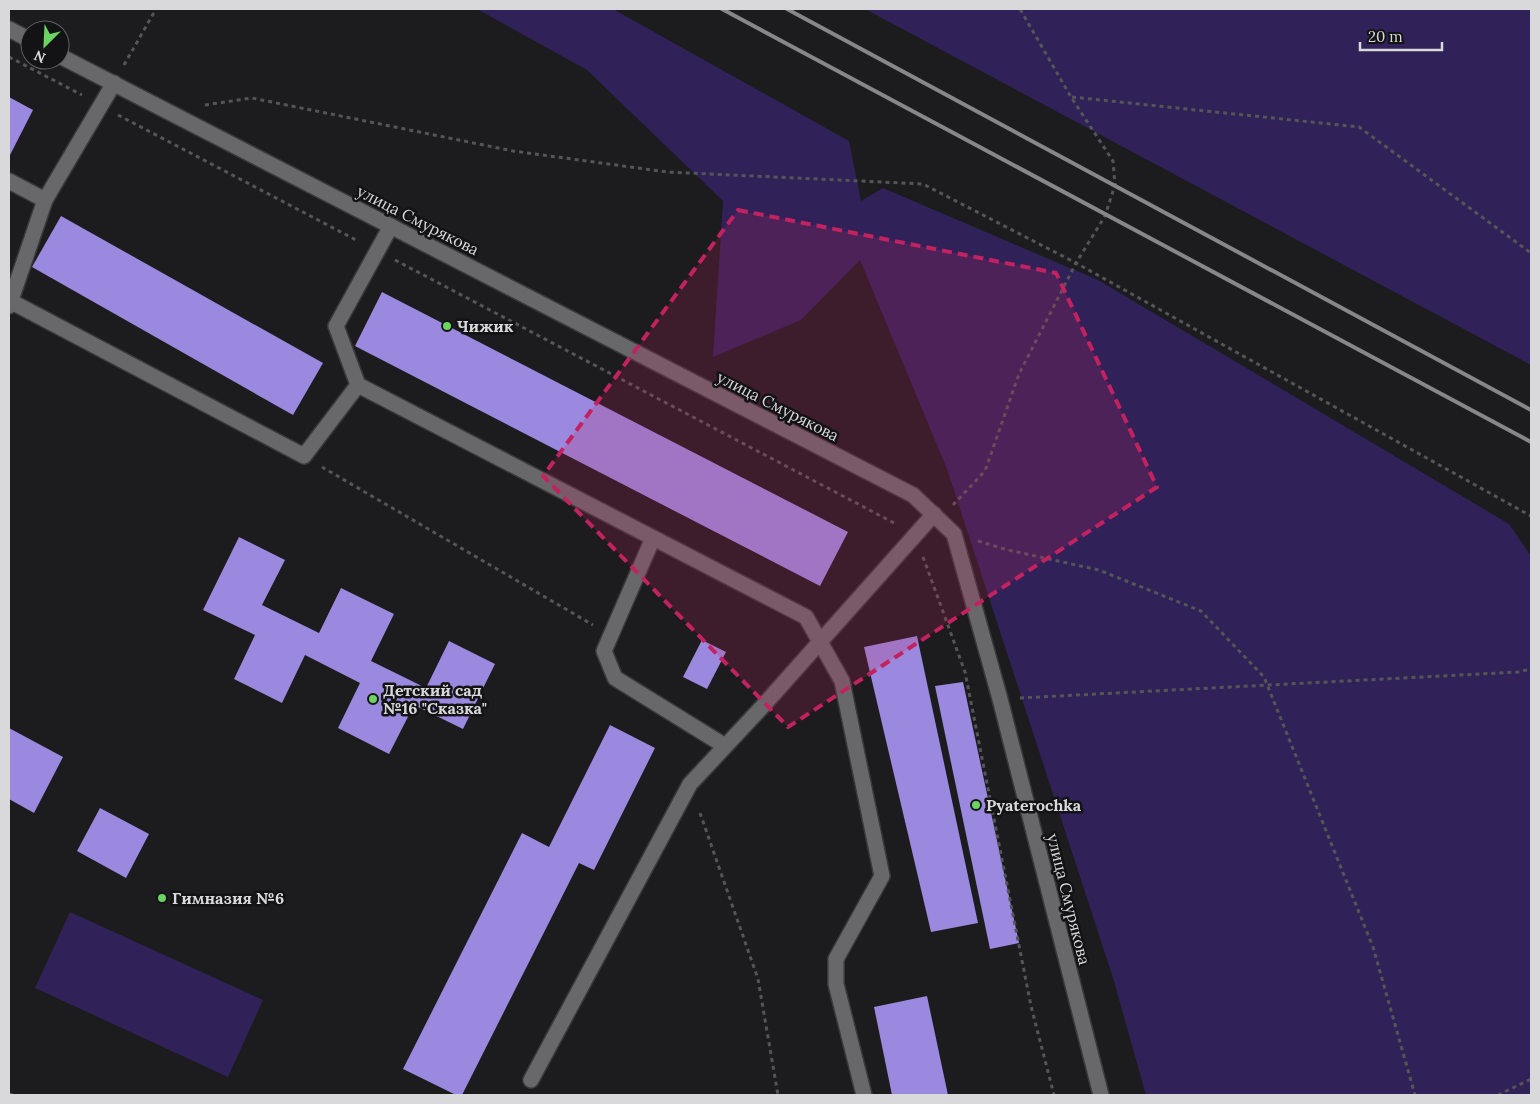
<svg xmlns="http://www.w3.org/2000/svg" width="1540" height="1104" font-family="Lora,serif">
	<style>
		.green { fill: #302258 }
		.building { fill: #9a89de }
		.lines { fill: none; stroke-linecap: round; stroke-linejoin: round }
		.minor-casing { stroke: #39393b; stroke-width: 18 }
		.path { stroke: #555557; stroke-width: 3; stroke-dasharray: 4 4; stroke-linecap: butt }
		.minor { stroke: #68686b; stroke-width: 15 }
		.rail { stroke: #878789; stroke-width: 4 }
		.marked { fill: #c32261; fill-opacity: 0.2; stroke: #c32261; stroke-width: 4; stroke-dasharray: 10 6; stroke-linejoin: round }
		.poi-dot { fill: #6bd363; stroke: #131215; stroke-width: 2 }
		.labels { text-anchor: middle; stroke-width: 5; stroke-linejoin: round; paint-order: stroke }
		.street-label { font-size: 16px; fill: #d9d9db; stroke: #131215 }
		.poi-label { font-size: 16px; font-weight: bold; fill: #d9d9db; stroke: #131215; text-anchor: start }
	</style>
	<rect width="100%" height="100%" fill="#1c1b1e"/>
	<!-- green -->
	<g class="green">
		<polygon points="477,9 613,9 849,141 861,201 883,188 1098,280 1509,524 1531,556 1531,1095 1146,1095 1113,978 947,469 860,260 801,320 713,357 723,201 587,70"/>
		<polygon points="865,9 1531,9 1531,365"/>
		<polygon points="70,912 263,1000 228,1077 35,988"/>
	</g>
	<!-- building -->
	<g class="building">
		<polygon points="9,97 33,110 9,157"/>
		<polygon points="61,216 323,363 293,415 32,267"/>
		<polygon points="382,292 848,532 820,586 355,346"/>
		<polygon points="239,537 285,560 262,605 319,633 341,588 394,614 371,661 426,688 449,641 495,664 463,729 414,705 389,754 338,728 360,683 305,655 282,703 234,679 255,635 203,610"/>
		<polygon points="917,636 978,923 931,932 864,647"/>
		<polygon points="702,640 726,652 707,689 683,677"/>
		<polygon points="963,682 1019,943 990,949 935,686"/>
		<polygon points="610,725 655,748 594,870 579,863 462,1095 456,1095 403,1069 522,833 549,847"/>
		<polygon points="9,728 63,757 34,813 9,799"/>
		<polygon points="100,808 149,834 126,878 77,851"/>
		<polygon points="927,996 948,1095 892,1095 874,1007"/>
	</g>
	<g class="lines">
		<!-- minor casing -->
		<g class="minor-casing">
			<g id="minor">
				<polyline points="9,29 30,40"/>
				<polyline points="60,56 913,495 954,534 1000,699 1101,1095"/>
				<polyline points="9,181 45,200 9,306"/>
				<polyline points="45,200 114,83"/>
				<polyline points="12,302 304,456 358,385 806,617 842,681 882,876 836,959 836,984 864,1095"/>
				<polyline points="358,385 336,326 391,226"/>
				<polyline points="653,538 604,651 615,678 725,746"/>
				<polyline points="531,1080 690,784 762,707 934,514"/>
			</g>
		</g>
		<!-- path -->
		<g class="path">
			<polyline points="9,57 82,95"/>
			<polyline points="124,65 156,9"/>
			<polyline points="1072,97 1359,127 1531,253"/>
			<polyline points="205,105 252,98 513,151 667,172 923,184 1076,263 1531,516"/>
			<polyline points="118,115 358,241"/>
			<polyline points="395,260 896,524"/>
			<polyline points="322,467 593,625"/>
			<polyline points="953,505 985,471 1019,374 1076,263 1105,216 1115,185 1113,161 1071,97 1020,9"/>
			<polyline points="978,541 1008,550 1099,570 1201,611 1264,677 1373,947 1415,1095"/>
			<polyline points="923,557 965,672 1031,1006 1054,1095"/>
			<polyline points="1020,698 1518,672 1531,669"/>
			<polyline points="700,813 758,979 778,1095"/>
			<polyline points="9,1094 13,1095"/>
			<polyline points="1498,1095 1531,1079"/>
		</g>
		<!-- minor -->
		<use href="#minor" class="minor"/>
		<!-- rail -->
		<g class="rail">
			<polyline points="722,9 1531,442"/>
			<polyline points="787,9 1531,410"/>
		</g>
	</g>
	<!-- marked area -->
	<path class="marked" d="M738 210 1056 273 1157 487 788 727 543 476Z"/>
	<!-- markers -->
	<g class="poi-dot">
		<circle cx="447" cy="326" r="5"/>
		<circle cx="373" cy="699" r="5"/>
		<circle cx="976" cy="805" r="5"/>
		<circle cx="162" cy="898" r="5"/>
	</g>
	<g class="labels">
		<!-- street labels -->
		<g class="street-label">
			<text transform="translate(418 220) rotate(27)" y="6">улица Смурякова</text>
			<text transform="translate(778 406) rotate(27)" y="6">улица Смурякова</text>
			<text transform="translate(1069 899) rotate(76)" y="6">улица Смурякова</text>
		</g>
		<!-- poi labels -->
		<g class="poi-label">
			<text x="457" y="332">Чижик</text>
			<text x="383" y="696">Детский сад<tspan x="383" dy="18">№16 "Сказка"</tspan></text>
			<text x="986" y="811">Pyaterochka</text>
			<text x="172" y="904">Гимназия №6</text>
		</g>
	</g>
	<!-- border -->
	<rect width="1540" height="1104" fill="none" stroke="#d9d9db" stroke-width="20"/>
	<!-- north arrow -->
	<g transform="translate(45 45) rotate(204)"><circle r="24" fill="#131215" stroke="#626264"/>
	<path d="M0-4L9 19L0 12L-9 19Z" fill="#6bd363"/>
	<text y="-8" font-size="14" font-weight="bold" text-anchor="middle" fill="#d9d9db">N</text>
	</g>
	<!-- scale -->
	<path d="M1360 42v8h82v-8" fill="none" stroke="#d9d9db" stroke-width="2.5"/>
	<text x="1368" y="42" font-size="15" fill="#d9d9db" stroke="#131215" stroke-width="4" paint-order="stroke">20 m</text>
</svg>
